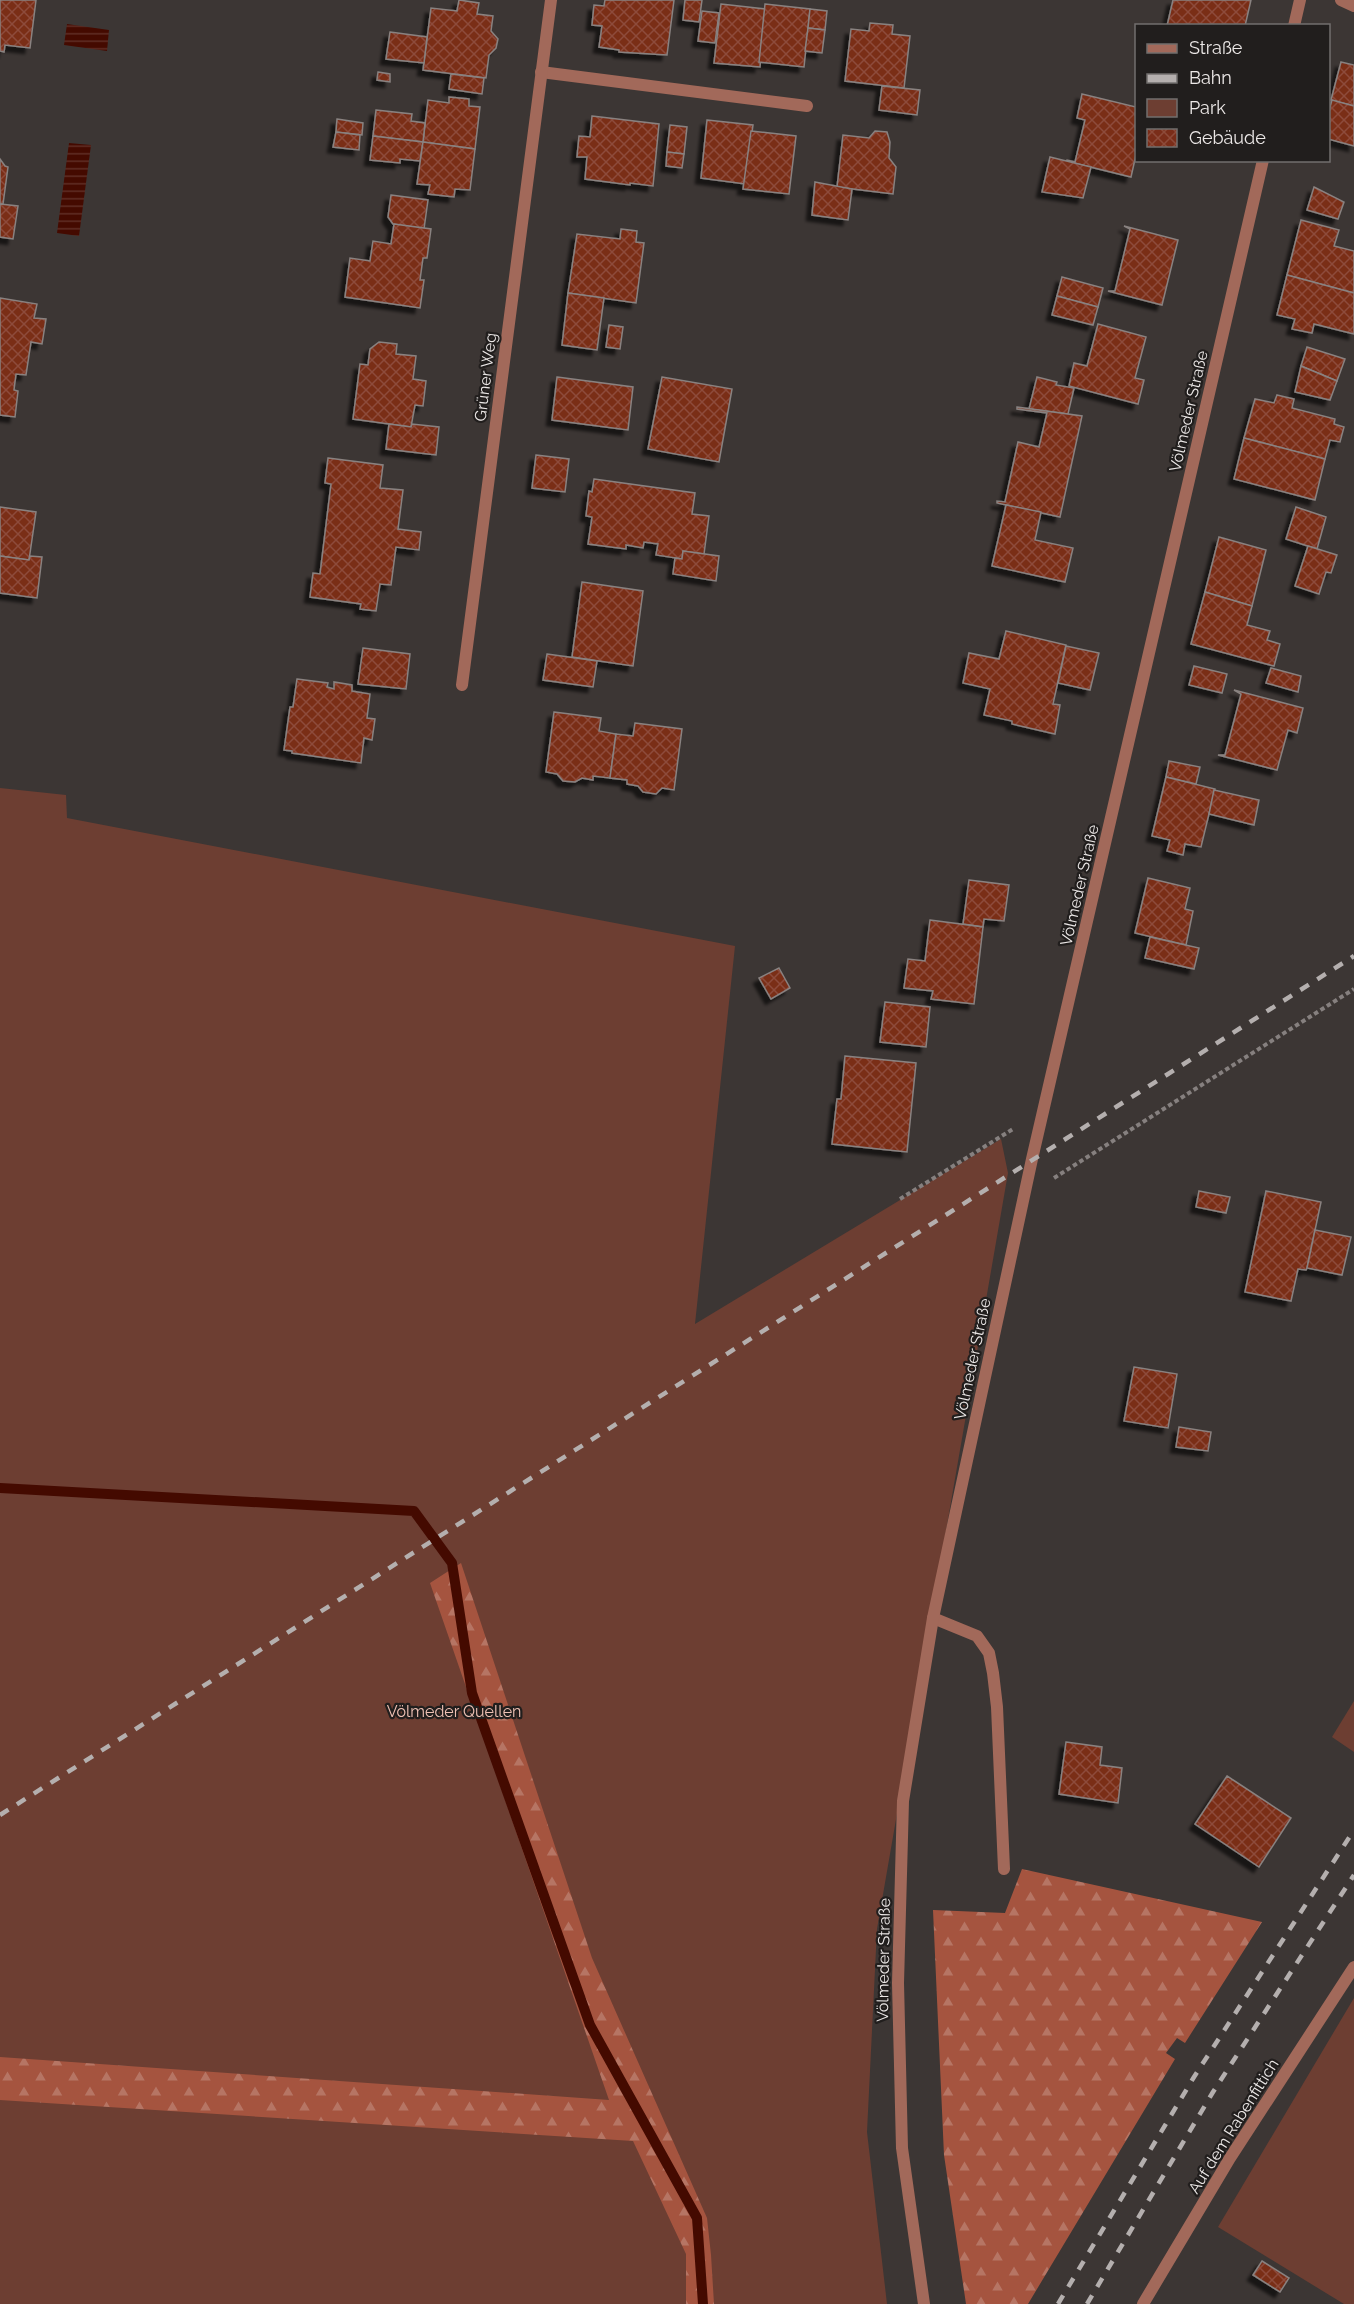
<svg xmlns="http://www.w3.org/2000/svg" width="1354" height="2304" font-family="Raleway,sans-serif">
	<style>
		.green { fill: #6d3e32 }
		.forest { fill: url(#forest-firs) }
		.water { fill: url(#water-rules) }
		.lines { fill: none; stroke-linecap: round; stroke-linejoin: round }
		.stream { stroke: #440a00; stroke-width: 10 }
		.building { fill: url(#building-cross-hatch); stroke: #898280; stroke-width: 1.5; filter: url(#shadow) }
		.path { stroke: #86807f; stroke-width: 4; stroke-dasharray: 4.5 3; stroke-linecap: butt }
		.street { stroke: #a2695a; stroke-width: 12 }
		.rail { stroke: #b4afae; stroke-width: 4.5; stroke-dasharray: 10 10; stroke-linecap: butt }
		.labels { text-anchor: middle; stroke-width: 4.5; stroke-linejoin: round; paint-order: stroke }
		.street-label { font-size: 16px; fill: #ece8e7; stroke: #211e1d }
		.park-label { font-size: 16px; fill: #efc1b4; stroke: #211e1d }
	</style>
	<defs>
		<pattern id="forest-firs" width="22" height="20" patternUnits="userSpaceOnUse" patternTransform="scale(1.5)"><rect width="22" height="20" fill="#a5543f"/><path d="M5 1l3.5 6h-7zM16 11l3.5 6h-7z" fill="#b67564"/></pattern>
		<pattern id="water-rules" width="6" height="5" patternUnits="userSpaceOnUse" patternTransform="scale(1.5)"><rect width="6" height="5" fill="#440a00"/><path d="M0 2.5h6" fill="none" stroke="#5f2e25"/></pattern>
		<pattern id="building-cross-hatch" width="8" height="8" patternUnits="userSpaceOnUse" patternTransform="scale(1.5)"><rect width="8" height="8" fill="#7a2d19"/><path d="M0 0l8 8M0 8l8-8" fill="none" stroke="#8d4b3a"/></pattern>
		<filter id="shadow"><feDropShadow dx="-5.5" dy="5.5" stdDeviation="1.5" flood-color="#0009"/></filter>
	</defs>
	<rect width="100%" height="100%" fill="#3c3634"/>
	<!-- green -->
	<g class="green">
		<polygon points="0,788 66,795 67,818 735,946 695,1324 1001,1139 1008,1173 877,1929 867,2132 887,2304 0,2304"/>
		<polygon points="1354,1701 1354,1752 1332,1737"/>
		<polygon points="1354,1998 1354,2304 1344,2304 1218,2227"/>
	</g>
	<!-- forest -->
	<g class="forest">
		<polygon points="461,1563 592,1958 707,2218 711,2255 714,2304 686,2304 686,2254 633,2141 0,2100 0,2057 609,2100 430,1583"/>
		<polygon points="1022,1869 1262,1922 1185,2043 1177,2038 1166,2053 1175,2059 1028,2304 966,2304 944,2155 933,1910 1005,1913"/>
	</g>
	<!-- water -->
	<g class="water">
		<polygon points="67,24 109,30 107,51 64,45"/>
		<polygon points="69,143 91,145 79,236 57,233"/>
	</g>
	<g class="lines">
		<!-- stream -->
		<polyline class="stream" points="0,1488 414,1511 452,1563 472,1693 590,2025 697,2218 703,2304"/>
	</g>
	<!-- building -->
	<g class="building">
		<polygon points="0,0 36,0 30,48 5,45 4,52 0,51"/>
		<polygon points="459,0 479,3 477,14 493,16 491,31 498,39 496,48 489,55 486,78 423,70 431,8 457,11"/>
		<polygon points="605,0 674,0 667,55 619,52 619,50 599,47 602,26 592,25 594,5 604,6"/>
		<polygon points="685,0 702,0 699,22 683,20"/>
		<polygon points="1173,0 1251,0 1245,26 1167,26"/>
		<polygon points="721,4 765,9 760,67 714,63"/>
		<polygon points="765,4 810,9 804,67 759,62"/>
		<polygon points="810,9 827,11 825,30 808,28"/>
		<polygon points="702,11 719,13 715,43 698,41"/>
		<polygon points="870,23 893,25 892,34 910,36 904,88 845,81 851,29 869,31"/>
		<polygon points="808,28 825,30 822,53 805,51"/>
		<polygon points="390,32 427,37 424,63 386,59"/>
		<polygon points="1341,62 1354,65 1354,106 1331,100"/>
		<polygon points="378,72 390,74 390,82 377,80"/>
		<polygon points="451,74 484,78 482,94 449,89"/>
		<polygon points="882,86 920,90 917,115 879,110"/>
		<polygon points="1082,94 1136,107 1136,155 1131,177 1066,161 1067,160 1075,162 1085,120 1077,118"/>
		<polygon points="449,97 469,99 469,106 480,107 475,149 423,142 428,100 449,103"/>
		<polygon points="1332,100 1354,106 1354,146 1328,139 1328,114"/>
		<polygon points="376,110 412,114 411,121 425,123 423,142 373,136"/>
		<polygon points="592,116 659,124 653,186 630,183 630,185 585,179 587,157 577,157 579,136 590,137"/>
		<polygon points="337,119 363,123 362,135 336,132"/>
		<polygon points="707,120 753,125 745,184 701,178"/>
		<polygon points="670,125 687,127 684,154 667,152"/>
		<polygon points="751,131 796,136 789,194 743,189"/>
		<polygon points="875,131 887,132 890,142 889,158 896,167 893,194 837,187 843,135 869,138"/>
		<polygon points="336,132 360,135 359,150 333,147"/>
		<polygon points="373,136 423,142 420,161 400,159 400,163 370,160"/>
		<polygon points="423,142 475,149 470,190 455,189 454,197 428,194 430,185 417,184"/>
		<polygon points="667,152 684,154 682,168 666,166"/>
		<polygon points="1050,157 1091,167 1083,198 1042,192"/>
		<polygon points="0,159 5,166 8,167 3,204 0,204"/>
		<polygon points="815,182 852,189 848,220 812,215"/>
		<polygon points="1314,187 1344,202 1338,219 1307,210"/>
		<polygon points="391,195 428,200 424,229 393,224 388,217"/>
		<polygon points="0,204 18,206 13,239 0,237"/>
		<polygon points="1301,220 1339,230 1334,246 1354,251 1354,293 1287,275"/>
		<polygon points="394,224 431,229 427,258 423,258 420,280 424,280 420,308 345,297 350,258 370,261 373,241 391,244"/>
		<polygon points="1124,226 1178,240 1162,305 1108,291 1115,291 1130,229"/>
		<polygon points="621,229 637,231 636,242 644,243 636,303 568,293 577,234 620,239"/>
		<polygon points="1287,275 1354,293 1354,334 1314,324 1312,333 1292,329 1295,319 1277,315"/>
		<polygon points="1062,277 1103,288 1098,307 1057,296"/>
		<polygon points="568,293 604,298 597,350 562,345"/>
		<polygon points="1057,296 1098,307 1093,325 1052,315"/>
		<polygon points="0,298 37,304 34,318 46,319 42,344 31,342 26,375 16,374 14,390 18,391 15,417 0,415"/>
		<polygon points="1098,324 1146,337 1135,378 1144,380 1138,404 1069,386 1074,363 1087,366"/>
		<polygon points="609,325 623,327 620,349 606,347"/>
		<polygon points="379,342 397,344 396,354 416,356 413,379 426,381 423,406 415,405 411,427 353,419 360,364 368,365 370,349"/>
		<polygon points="1307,347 1345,359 1337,381 1301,366"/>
		<polygon points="1301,366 1337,381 1330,400 1295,392"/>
		<polygon points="557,377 633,387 628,430 552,420"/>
		<polygon points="662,377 732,389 719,462 648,449"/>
		<polygon points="1037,377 1057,382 1056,385 1074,388 1068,414 1029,409"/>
		<polygon points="1277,395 1294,399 1292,408 1335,419 1334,424 1344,427 1340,442 1330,440 1325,459 1244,438 1255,399 1274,403"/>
		<polygon points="1017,407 1082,416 1060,517 997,503 997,501 1005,502 1018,442 1039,447 1047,413 1017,409"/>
		<polygon points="389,424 411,427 412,424 439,427 436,455 386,449"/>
		<polygon points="1244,438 1325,459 1315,500 1234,479"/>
		<polygon points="536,455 569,459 565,492 532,488"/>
		<polygon points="328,458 383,465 380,488 403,490 398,529 421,532 419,550 396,547 391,585 380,584 376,611 360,609 361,604 310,597 313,573 320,574 331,484 325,483"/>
		<polygon points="594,479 695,493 692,514 709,516 704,554 683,551 682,559 656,555 658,544 644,542 643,548 626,545 626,549 588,544 592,517 586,516 589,491 592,492"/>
		<polygon points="1006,505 1041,512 1035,540 1073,548 1065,582 992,566"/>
		<polygon points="0,507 36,512 29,560 0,556"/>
		<polygon points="1296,507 1326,517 1317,549 1286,539"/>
		<polygon points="1219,537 1266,550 1252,606 1205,592"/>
		<polygon points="1308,546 1337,555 1331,573 1326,572 1319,594 1295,586"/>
		<polygon points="683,551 719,556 716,581 673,574 675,558 682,559"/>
		<polygon points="0,556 29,560 30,556 42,557 37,598 0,593"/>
		<polygon points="582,582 643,591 633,666 572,657"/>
		<polygon points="1205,592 1252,606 1247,625 1270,631 1267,640 1280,644 1274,666 1191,644"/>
		<polygon points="1006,631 1066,645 1053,704 1060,705 1055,734 1012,724 1012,721 984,715 990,689 963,683 969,653 999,659"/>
		<polygon points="1066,646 1099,653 1090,690 1058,683"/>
		<polygon points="363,648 410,654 406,689 358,684"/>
		<polygon points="547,654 597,661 593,687 543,680"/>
		<polygon points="1194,666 1227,674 1222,693 1189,685"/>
		<polygon points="1271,668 1301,676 1298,692 1266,683"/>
		<polygon points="297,679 328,683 327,687 334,689 334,682 352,685 352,691 370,694 367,718 375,719 372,740 364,738 361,763 292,753 292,751 284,750 290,707 293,707"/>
		<polygon points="1234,690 1303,708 1297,733 1288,730 1277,770 1218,755 1225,755 1241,694"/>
		<polygon points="554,712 601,718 599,731 616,734 610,778 593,776 593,780 582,778 575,782 563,781 557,774 546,772"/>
		<polygon points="635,723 682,729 674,790 662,788 656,794 643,792 638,786 627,784 627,780 610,778 616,734 633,736"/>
		<polygon points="1169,761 1200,767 1196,784 1166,777"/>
		<polygon points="1166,777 1215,789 1201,847 1185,844 1183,855 1167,851 1170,840 1152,836"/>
		<polygon points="1214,790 1259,800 1254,825 1209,814"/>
		<polygon points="1148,878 1190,888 1185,909 1193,911 1186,945 1135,933"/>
		<polygon points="969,880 1009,885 1004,921 984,919 983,927 963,924"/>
		<polygon points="930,920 983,927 974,1004 931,999 933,991 904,988 908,959 925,961"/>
		<polygon points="1150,937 1199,948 1194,969 1145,958"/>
		<polygon points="779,968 790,988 771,999 759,978"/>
		<polygon points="885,1002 930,1007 926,1047 880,1042"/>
		<polygon points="845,1056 916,1063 907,1152 832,1144 837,1099 841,1099"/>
		<polygon points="1199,1191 1230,1197 1226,1213 1196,1207"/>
		<polygon points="1266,1191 1321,1202 1307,1268 1306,1270 1298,1269 1291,1301 1245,1292"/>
		<polygon points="1315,1230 1351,1237 1342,1275 1307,1268"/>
		<polygon points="1134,1367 1177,1374 1168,1428 1124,1421"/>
		<polygon points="1179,1427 1211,1432 1208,1451 1176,1447"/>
		<polygon points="1066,1742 1102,1747 1100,1765 1122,1768 1118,1803 1059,1794"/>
		<polygon points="1227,1776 1291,1818 1259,1867 1195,1824"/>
		<polygon points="1262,2261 1289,2278 1280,2292 1253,2275"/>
	</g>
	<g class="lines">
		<!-- path -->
		<g class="path">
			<polyline points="1054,1178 1354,989"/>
			<polyline points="900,1199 1013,1129"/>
		</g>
		<!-- street -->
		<g class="street">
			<polyline points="1341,0 1354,6"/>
			<polyline points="1294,26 1300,0"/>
			<polyline points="541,72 807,106"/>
			<polyline points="462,685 551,0"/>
			<polyline points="933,1618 977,1636 989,1653 993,1673 997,1707 1004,1869"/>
			<polyline points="924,2304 902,2148 898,1983 903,1801 933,1618 1032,1159 1263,160"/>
			<polyline points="1143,2304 1230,2158 1354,1967"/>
		</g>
		<!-- rail -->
		<g class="rail">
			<polyline points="0,1815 1354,956"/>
			<polyline points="1058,2304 1194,2077 1354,1830"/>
			<polyline points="1087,2304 1213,2092 1354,1875"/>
		</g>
	</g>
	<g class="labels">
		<!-- street labels -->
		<g class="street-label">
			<text transform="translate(485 377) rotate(-83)" y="6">Grüner Weg</text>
			<text transform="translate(1188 411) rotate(-77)" y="6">Völmeder Straße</text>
			<text transform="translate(1079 885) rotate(-77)" y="6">Völmeder Straße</text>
			<text transform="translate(972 1359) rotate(-78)" y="6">Völmeder Straße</text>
			<text transform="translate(883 1960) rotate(-89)" y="6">Völmeder Straße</text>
			<text transform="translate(1233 2126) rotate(-58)" y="6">Auf dem Rabenfittich</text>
		</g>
		<!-- park labels -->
		<g class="park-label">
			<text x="454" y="1717">Völmeder Quellen</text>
		</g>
	</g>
	<!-- legend -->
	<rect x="1135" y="24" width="195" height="138" fill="#211e1d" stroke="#726f6e" stroke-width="1.5"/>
	<rect x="1147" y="44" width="30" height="9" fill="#a2695a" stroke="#726f6e" stroke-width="1.5"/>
	<text x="1189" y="54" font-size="18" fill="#ece8e7">Straße</text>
	<rect x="1147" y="74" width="30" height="9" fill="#b4afae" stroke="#726f6e" stroke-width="1.5"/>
	<text x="1189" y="84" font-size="18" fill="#ece8e7">Bahn</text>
	<rect x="1147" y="99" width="30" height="18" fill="#6d3e32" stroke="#726f6e" stroke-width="1.5"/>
	<text x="1189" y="114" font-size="18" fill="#ece8e7">Park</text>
	<rect x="1147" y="129" width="30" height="18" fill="url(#building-cross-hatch)" stroke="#726f6e" stroke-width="1.5"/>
	<text x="1189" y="144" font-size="18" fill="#ece8e7">Gebäude</text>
</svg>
